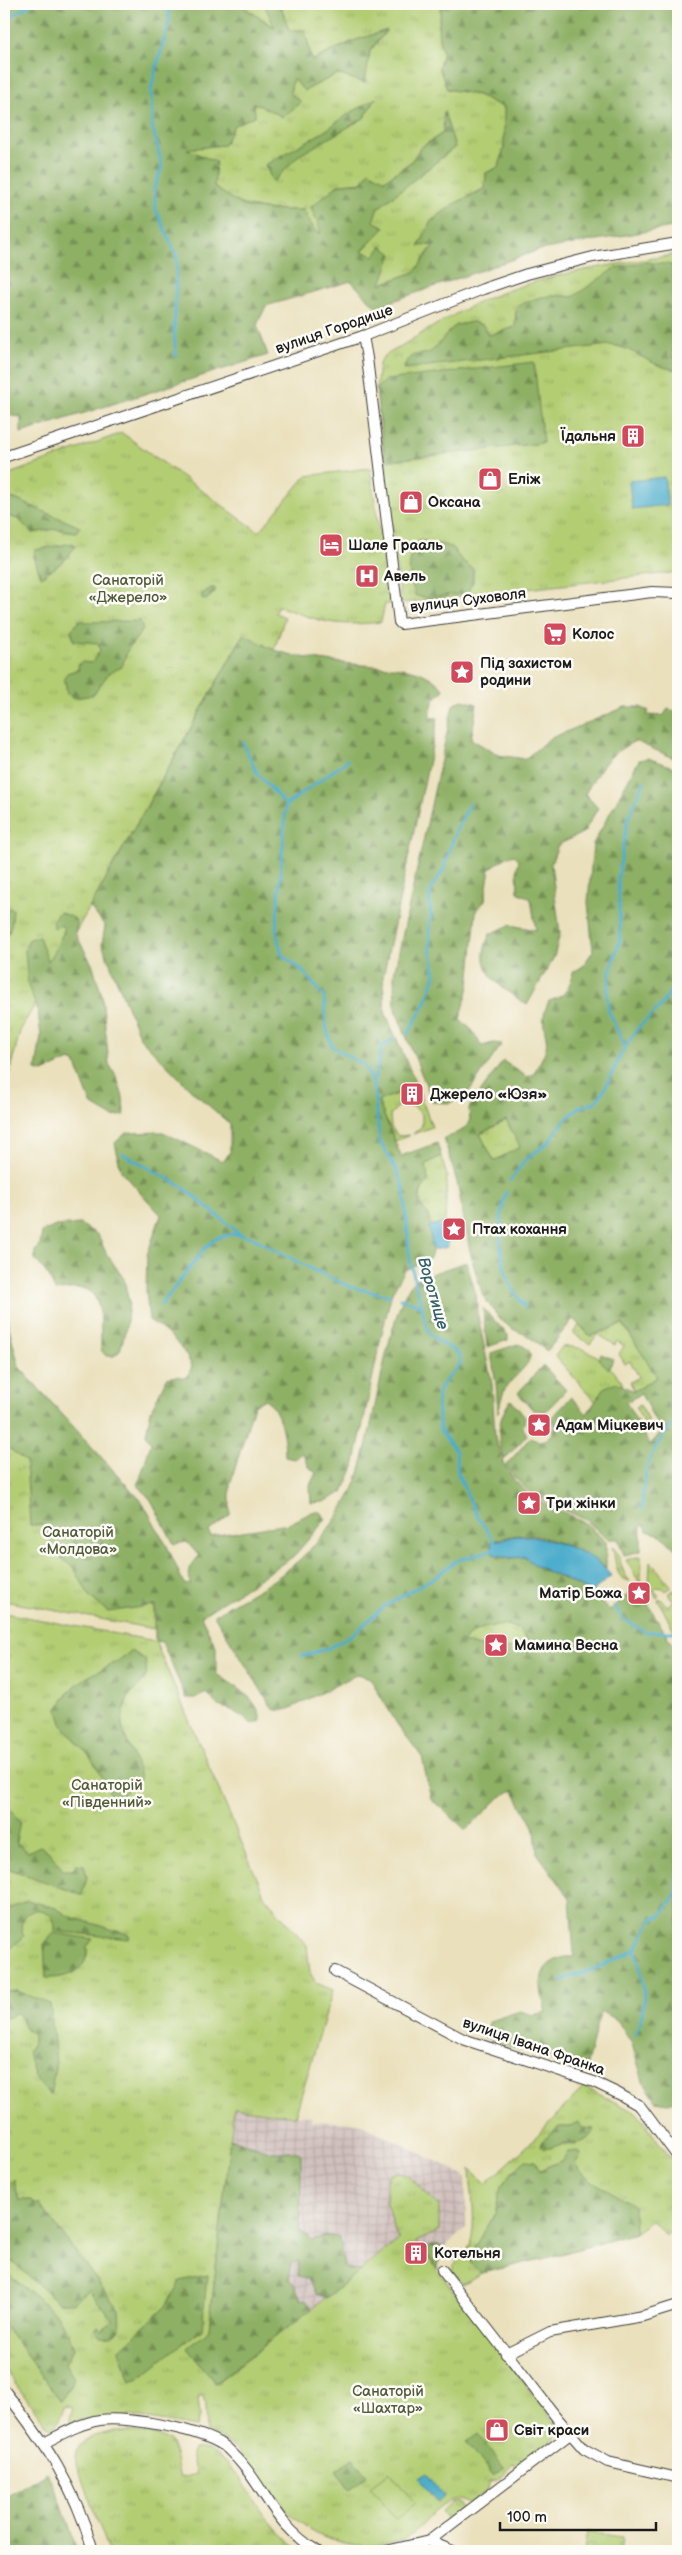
<svg xmlns="http://www.w3.org/2000/svg" width="682" height="2555" font-family="'Balsamiq Sans',sans-serif">
	<style>
		.industrial { fill: url(#industrial-grid) }
		.grass { fill: url(#grass-tufts); stroke: #687448; fill-rule: evenodd }
		.forest { fill: url(#forest-firs); stroke: #556640; fill-rule: evenodd }
		.pitch { fill: #b3cd73; stroke: #687448 }
		.water { fill: #4eadcc; stroke: #356474 }
		.lines { fill: none; stroke-linecap: round; stroke-linejoin: round }
		.stream { stroke: #4eadcc; stroke-width: 3 }
		.minor-casing { stroke: #3b3934; stroke-width: 12 }
		.minor { stroke: #fff; stroke-width: 10 }
		.labels { text-anchor: middle; stroke-width: 5; stroke-linejoin: round; paint-order: stroke }
		.street-label { font-size: 15px; fill: #1c1c1c; stroke: #fdfcf7 }
		.poi-label { font-size: 15px; font-weight: bold; fill: #1c1c1c; stroke: #fdfcf7; text-anchor: start }
		.park-label { font-size: 15px; fill: #515a3a; stroke: #fdfcf7 }
		.water-label { font-size: 16px; font-style: italic; fill: #325d6b; stroke: #fdfcf7 }
	</style>
	<defs>
		<pattern id="industrial-grid" width="8" height="8" patternUnits="userSpaceOnUse" patternTransform="scale(1.25)"><rect width="8" height="8" fill="#d0c0bc"/><path d="M0 4h8M4 0v8" fill="none" stroke="#b2a4a1"/></pattern>
		<pattern id="grass-tufts" width="24" height="20" patternUnits="userSpaceOnUse" patternTransform="scale(1.25)"><rect width="24" height="20" fill="#b3cd73"/><path d="M3 7l-1-3M5 7V3M7 7l1-3M15 17l-1-3M17 17v-4M19 17l1-3" fill="none" stroke="#99af63"/></pattern>
		<pattern id="forest-firs" width="22" height="20" patternUnits="userSpaceOnUse" patternTransform="scale(1.25)"><rect width="22" height="20" fill="#8eb065"/><path d="M5 1l3.5 6h-7zM16 11l3.5 6h-7z" fill="#738e52"/></pattern>
	</defs>
	<rect width="100%" height="100%" fill="#fdfcf7"/>
	<filter id="ink" filterUnits="userSpaceOnUse"><feTurbulence type="fractalNoise" baseFrequency=".02" numOctaves="2"/><feDisplacementMap in="SourceGraphic" scale="10" xChannelSelector="R" yChannelSelector="G"/><feConvolveMatrix kernelMatrix="1 2 1 2 8 2 1 2 1" color-interpolation-filters="sRGB"/></filter>
	<filter id="wash" filterUnits="userSpaceOnUse"><feTurbulence type="fractalNoise" baseFrequency=".0096" numOctaves="4" result="noise"/><feDisplacementMap in="SourceGraphic" scale="20" xChannelSelector="R" yChannelSelector="G"/><feGaussianBlur stdDeviation="1.12" result="paint"/><feColorMatrix in="noise" values="0 0 0 0 0 0 0 0 0 0 0 0 0 0 0 0 0 1.4 0 .05"/><feComposite in="paint" operator="in"/></filter>
	<g filter="url(#wash)">
		<rect width="100%" height="100%" fill="#eae0bc"/>
		<!-- industrial -->
		<polygon class="industrial" points="234,2107 283,2115 311,2116 311,2121 358,2123 461,2173 465,2178 466,2228 440,2251 438,2269 401,2238 293,2324 209,2330"/>
		<!-- grass -->
		<g class="grass">
			<polygon points="239,4 264,4 276,28"/>
			<path d="M280 4H441C441 27 434 29 443 52L439 67 447 89 478 95 505 108 504 147 499 167 486 173 485 188 454 204 419 245 434 244 415 272 381 284 374 256 362 251 385 227 372 222 377 209 455 147 444 112 443 133 420 148 411 162 385 180 339 184 322 233 316 232 303 210C271 210 236 211 213 186 203 175 195 161 186 148L224 145 234 125 255 116 253 102 290 93 293 77 304 91 337 74 365 82 370 51 386 31 353 41 311 61 305 30H289Z"/>
			<path d="M678 254V572L401 603 376 389 379 364 383 357C416 337 450 315 486 299 546 273 614 265 678 254Z"/>
			<path d="M122 433 259 532 306 476 370 468 390 604H385L381 622C335 627 321 622 278 606L275 613 285 617 274 650 243 635 20 1031 4 1094V476Z"/>
			<polygon points="417,1086 432,1127 413,1134 422,1126 422,1115 414,1106 400,1105 390,1115 391,1127 398,1136 410,1135 395,1141 378,1101"/>
			<polygon points="507,1120 521,1147 494,1161 480,1134"/>
			<path d="M441 1156 447 1176 445 1223 429 1226C427 1206 411 1200 428 1181L426 1164Z"/>
			<polygon points="4,1308 19,1367 143,1503 153,1531 154,1629 4,1601"/>
			<polygon points="623,1324 657,1377 634,1391 630,1382 639,1377 630,1361 625,1364 619,1354 624,1346 617,1341 615,1345 598,1334 590,1344 573,1333 579,1325 590,1336"/>
			<path d="M562 1347C588 1344 610 1363 623 1384L605 1387 596 1402 555 1356Z"/>
			<polygon points="640,1405 649,1421 644,1423 635,1407"/>
			<path d="M612 1547C622 1553 619 1571 630 1581 613 1578 617 1559 612 1547Z"/>
			<polygon points="641,1556 641,1585 626,1560"/>
			<polygon points="650,1561 672,1587 666,1591 663,1588 657,1587 654,1590 659,1596 657,1598 649,1585"/>
			<polygon points="674,1590 678,1595 678,1638 658,1600 661,1599 667,1606 674,1601 668,1594"/>
			<path d="M4 1613 155 1641 265 1897 307 1945 310 1973 316 1983 333 1990 295 2116 234 2108 209 2331 187 2348 216 2383 399 2240C390 2222 382 2195 389 2174L398 2171 409 2177 439 2205V2231L416 2242 558 2427 555 2438 518 2467 515 2463 499 2479 488 2483 487 2491 469 2504C462 2501 454 2497 447 2502 429 2512 421 2530 402 2541 353 2555 303 2537 276 2496L272 2498C254 2470 240 2445 207 2432L206 2404 202 2395 198 2398 200 2416 197 2427 129 2416 71 2427 70 2419 73 2408 65 2406 56 2426 51 2428 47 2426 4 2369Z"/>
			<path d="M508 1625 519 1629 527 1641C514 1656 478 1647 461 1642 475 1627 489 1626 508 1625Z"/>
			<path d="M584 2087 637 2113 678 2168V2225L666 2236 652 2220 635 2233 546 2258 481 2273 463 2284 452 2271C455 2260 466 2256 470 2245 477 2222 471 2193 470 2169L486 2183 523 2150ZM562 2127 568 2128 576 2144H563ZM561 2161 495 2205 540 2170Z"/>
			<path d="M115 2431C128 2432 163 2431 171 2444 176 2453 177 2468 180 2478L196 2474 191 2455 193 2449C224 2443 251 2496 267 2517 276 2529 287 2541 298 2551H109L76 2464C75 2437 92 2437 115 2431Z"/>
			<polygon points="451,2502 457,2502 462,2509 446,2518 441,2511"/>
			<polygon points="587,2532 622,2537 620,2551 584,2551"/>
		</g>
		<!-- forest -->
		<g class="forest">
			<path d="M4 4H239L275 28 264 4H280L289 30H305L312 61 353 41 387 30 370 51 365 83 337 74 304 91 293 78 290 93 301 102 283 117 254 103 255 116 234 125 224 145 187 149 216 162 214 187 243 206 270 210H303L316 232 321 233 311 207 339 184 362 183 369 171 385 180 411 162 420 148 443 133 444 111 455 147 378 208 373 221 385 227 362 251 374 256 382 246 392 254 381 284 415 272 434 245 419 246 431 221 454 204 485 189 486 173 499 167 504 147V108L478 95 447 89 439 67 443 52C434 29 441 27 441 4H678V226L539 250 376 307 351 281 266 306 257 325 268 355 21 433V417L4 415Z"/>
			<polygon points="376,98 364,118 298,156 273,182 265,165 325,131 345,116"/>
			<path d="M646 262 672 265C676 288 681 311 678 335 677 342 673 347 672 357L678 359V370C650 368 634 346 609 345L403 369C411 346 423 360 434 349 442 341 447 332 456 325L473 322 483 325 489 335 515 327 516 307C536 296 551 294 573 297L615 268Z"/>
			<polygon points="534,362 543,443 385,461 376,389 385,380"/>
			<polygon points="9,498 15,499 80,527 76,532 56,529 32,533 18,519 7,516 4,519 4,500"/>
			<path d="M419 540 452 547 459 558 473 569V582L467 593 428 598 416 596C408 577 406 558 419 540Z"/>
			<polygon points="73,543 76,546 64,561 41,577 34,557 35,550"/>
			<polygon points="211,588 215,588 215,592 206,600 202,599 202,594"/>
			<polygon points="80,620 86,622 140,621 143,629 127,651 122,667 109,673 93,695 75,698 67,694 65,679 67,673 79,669 78,665 82,662 92,663 100,650 98,643 74,641 71,630"/>
			<path d="M244 634C254 639 264 646 275 650 301 659 334 662 362 665 392 668 423 664 444 690L434 699 429 717 438 718 383 977 385 1012 417 1086 378 1101 401 1156 437 1143 441 1156 426 1164 428 1181C422 1188 416 1197 421 1206 423 1210 427 1211 428 1215 432 1228 435 1246 430 1258L405 1270 392 1292 381 1337 354 1467 343 1492 324 1502 311 1503 310 1485 316 1473 309 1467 303 1453 295 1459 285 1457C285 1439 281 1410 265 1399L254 1405 230 1485V1515L209 1531 210 1536 289 1524 312 1512H320L326 1519 294 1556 201 1616 216 1647V1674C235 1686 258 1697 261 1721L252 1724 234 1711 218 1706 207 1693 196 1698H186L162 1642 155 1641V1605L108 1612 90 1597 74 1568 56 1554 42 1525H30L26 1462 4 1444V1308L19 1367 143 1503 168 1548 184 1584 190 1585 189 1568 199 1556 187 1542 174 1544 151 1500 138 1485 151 1443 146 1434 151 1410 167 1378 176 1376 187 1378 192 1366C181 1344 170 1334 149 1320L146 1291 147 1255 161 1215 121 1171 115 1143 126 1133 163 1132 222 1161 230 1153V1124L192 1091 140 1038 102 944 105 926 90 907Z"/>
			<path d="M462 700 477 704 471 739 498 755 525 759 549 739 625 707H640L649 711 647 715 663 716 668 709 678 712V760L635 741C607 755 600 768 585 794L598 808 584 832 558 845 551 864 560 933 554 957 527 1005C500 986 471 971 490 934L510 925 536 930 531 899 518 892 517 868 519 860 515 855 507 857 490 868 485 900 476 912 469 987 460 1019 472 1030 482 1046 493 1043 502 1044 470 1090 450 1103 433 1102 395 1009 394 974 453 705Z"/>
			<path d="M648 758 678 769V1552L661 1535 647 1531 645 1525H641V1551L624 1555 618 1539H607L586 1520 532 1494 515 1478 506 1465 530 1438C541 1444 551 1440 555 1428L553 1417 571 1397 587 1414 605 1387 617 1383 634 1391 657 1377 623 1324 590 1336 573 1319 547 1351 527 1335 512 1329 499 1318 483 1296 471 1256 457 1182 444 1138 461 1131 470 1122 469 1108 503 1061 527 1077 534 1074C537 1066 544 1057 546 1048 549 1031 537 1025 549 1001 566 996 569 989 573 972L582 967 593 951 588 902 593 844 639 760ZM506 1120 520 1147 494 1161 480 1134ZM641 1394 661 1432 650 1445 626 1402Z"/>
			<path d="M4 909H13C12 919 12 932 4 938Z"/>
			<path d="M59 912 74 918 77 923 75 933 93 966 102 996 109 1064 117 1078 123 1097 124 1115 113 1117 91 1104 75 1062 70 1060 43 1072 36 1070 41 1036 38 1011 28 986 25 950 29 939 39 937 48 961C53 957 60 939 64 931L62 925 54 928 52 921Z"/>
			<path d="M80 1224 98 1235 106 1253 124 1279 129 1303 126 1328 120 1351 114 1356H106L101 1350C100 1333 105 1297 86 1289 78 1287 63 1290 55 1291L49 1276 35 1259V1251L40 1245 42 1232 56 1226Z"/>
			<path d="M466 1262 476 1294 478 1317 492 1384 495 1437 503 1463 514 1480 532 1497 585 1523 606 1542V1569C590 1553 545 1534 521 1535 511 1535 500 1539 491 1542L510 1558 525 1557 536 1566 592 1592 609 1611 632 1591 637 1598 646 1601 672 1644 678 1650V2100L668 2103 656 2101 643 2081 632 2044 617 2020 601 2011 585 2071 483 2037 490 2021 520 2011 533 2015 546 2012C537 1981 537 1959 574 1956L570 1898 537 1853 535 1830 513 1790 500 1797 466 1830 431 1799 422 1757 397 1724 370 1678 358 1674 289 1709 281 1711 273 1709 214 1615C239 1599 269 1586 291 1567 315 1547 337 1521 351 1494 373 1452 387 1297 417 1279ZM508 1625 519 1629 527 1640C516 1655 477 1648 462 1642 475 1627 489 1626 508 1625Z"/>
			<polygon points="483,1308 508,1335 508,1340 487,1347"/>
			<path d="M518 1344C548 1354 514 1375 507 1386 502 1393 500 1404 498 1413L496 1384 491 1353Z"/>
			<polygon points="601,1354 613,1359 609,1369 598,1359"/>
			<polygon points="543,1365 566,1390 546,1411 533,1410 518,1393"/>
			<path d="M511 1400 525 1417 523 1428 527 1435 504 1460C496 1438 497 1419 511 1400Z"/>
			<path d="M131 1651 145 1659C150 1684 142 1679 130 1695 126 1700 123 1714 122 1721 120 1732 139 1763 140 1780L114 1802C107 1786 100 1771 90 1757 77 1739 61 1731 58 1709 62 1702 66 1694 72 1689 89 1672 114 1667 131 1651Z"/>
			<polygon points="4,1802 20,1821 16,1842 28,1852 40,1846 49,1852 63,1870 73,1870 76,1864 84,1865 87,1877 82,1895 4,1867"/>
			<path d="M27 1900 56 1908 68 1916 130 1935 129 1939 55 1931C57 1898 10 1907 24 1937L4 1953V1912Z"/>
			<path d="M54 1933 93 1939 87 1947C90 1970 66 1979 46 1978L44 1944Z"/>
			<path d="M17 1991 50 2004 56 2062 50 2095C33 2078 33 2074 28 2051L33 2043V2035L26 2030 18 2013 4 2019V1992Z"/>
			<path d="M578 2122 583 2128 594 2129C585 2149 575 2140 561 2144 553 2147 551 2149 542 2148L540 2143 559 2127H568Z"/>
			<polygon points="230,2139 272,2152 298,2152 301,2154 301,2214 299,2230 311,2240 326,2236 338,2237 343,2246 341,2253 344,2267 360,2271 326,2298 317,2294 307,2278 298,2276 298,2261 292,2263 289,2279 295,2285 301,2299 307,2300 312,2309 215,2383 187,2348 209,2330"/>
			<path d="M579 2151 581 2155 575 2164C587 2184 616 2191 634 2206L635 2233 546 2258 481 2273 471 2264 470 2256 495 2214 501 2186 511 2173 526 2160 535 2161 540 2170 561 2161 568 2152Z"/>
			<path d="M14 2179 19 2200H32L36 2205 39 2203 119 2310 120 2329C115 2337 107 2337 99 2336L95 2329 99 2327 102 2330 113 2321 89 2290 72 2303 58 2302 4 2254V2189Z"/>
			<polygon points="431,2245 438,2245 443,2249 440,2251 438,2269 425,2253"/>
			<polygon points="4,2271 57,2314 75,2347 65,2364 74,2378 61,2401 4,2325"/>
			<polygon points="207,2275 202,2329 137,2379 130,2381 119,2350 167,2305 180,2281"/>
			<polygon points="478,2434 504,2468 493,2476 467,2442"/>
			<polygon points="353,2458 367,2476 350,2489 336,2471"/>
			<polygon points="47,2472 61,2502 77,2551 4,2551 4,2498"/>
		</g>
		<!-- pitch -->
		<polygon class="pitch" points="390,2472 415,2504 396,2519 370,2487"/>
		<!-- water -->
		<g class="water">
			<polygon points="664,477 668,505 632,509 629,481"/>
			<polygon points="445,1223 448,1247 433,1250 429,1226"/>
			<path d="M521 1535C551 1540 592 1549 611 1576L592 1592 536 1566 525 1557 510 1558 493 1554 491 1542Z"/>
			<polygon points="426,2473 444,2497 438,2502 419,2478"/>
		</g>
		<g class="lines">
			<!-- stream -->
			<g class="stream">
				<polyline points="168,4 169,21 151,89 152,124 162,167 154,188 156,210 177,257 174,334 176,356"/>
				<polyline points="4,20 32,4"/>
				<polyline points="243,743 257,773 286,805"/>
				<path d="M348 760 286 805 276 931 282 955 302 970 324 997 326 1026 332 1047 364 1065 373 1084 380 1142 398 1173 404 1190 410 1261 428 1331C436 1344 451 1345 460 1356V1364L439 1389 437 1403 440 1430 456 1452 458 1474 477 1516 496 1543"/>
				<polyline points="408,1034 426,1002 435,975 430,949 429,927 431,914 429,902 431,889 443,871 456,831 470,804"/>
				<polyline points="625,1047 609,1012 607,996 610,972 620,939 618,877 628,818 644,782"/>
				<polyline points="373,1083 382,1047 394,1039"/>
				<polyline points="123,1154 183,1187 241,1235"/>
				<polyline points="510,1181 525,1160 549,1142 564,1121 579,1107 594,1103 602,1094 620,1056 636,1030 660,1007 678,979"/>
				<path d="M506 1192C498 1220 498 1258 510 1284 514 1292 520 1300 525 1307"/>
				<polyline points="400,1299 422,1305"/>
				<polyline points="161,1305 206,1247 217,1238 233,1234 251,1237 311,1269 351,1287 390,1296"/>
				<path d="M642 1510C645 1465 647 1453 678 1418"/>
				<polyline points="614,1606 623,1619 646,1632 678,1632"/>
				<polyline points="302,1656 329,1648 353,1634 384,1607 436,1576 456,1561 495,1549"/>
				<polyline points="562,1980 602,1966 635,1950"/>
				<path d="M635 2035C649 2007 644 1979 635 1950L652 1919 662 1915 677 1892 678 1872"/>
			</g>
		</g>
	</g>
	<g filter="url(#ink)">
		<g class="lines">
			<!-- minor casing -->
			<g class="minor-casing">
				<g id="minor">
					<polyline points="363,336 367,358 399,622 401,624 652,592 678,593"/>
					<polyline points="4,457 366,335 483,289 527,274 593,257 678,243"/>
					<polyline points="335,1971 463,2039 594,2082 619,2094 640,2106 678,2157"/>
					<polyline points="442,2270 557,2418 584,2449 608,2462 678,2478"/>
					<polyline points="506,2354 550,2332 643,2316 678,2305"/>
					<path d="M4 2390C45 2443 75 2486 93 2551"/>
					<path d="M44 2443C62 2434 80 2423 100 2420 128 2416 207 2430 228 2449 264 2482 271 2523 317 2551"/>
					<polyline points="429,2541 570,2434"/>
					<polyline points="386,2551 429,2541 453,2551"/>
				</g>
			</g>
			<!-- minor -->
			<use href="#minor" class="minor"/>
		</g>
	</g>
	<!-- icons -->
	<defs>
		<g id="building-square" transform="scale(1.25)"><rect x="-9" y="-9" width="18" height="18" rx="4" fill="#d1495b" stroke="#fdfcf7"/><path d="M-4-6H4V6H1V3H-1V6H-4ZM-2.5-4.3h1.7v1.8h-1.7ZM.8-4.3h1.7v1.8H.8ZM-2.5-1h1.7V.8h-1.7ZM.8-1h1.7V.8H.8Z" fill="#fff"/></g>
		<g id="shop-square" transform="scale(1.25)"><rect x="-9" y="-9" width="18" height="18" rx="4" fill="#d1495b" stroke="#fdfcf7"/><path d="M-5-2.5h2.3a2.7 3.5 0 0 1 5.4 0H5L5.5 6h-11ZM-1.5-2.5h3a1.5 2.3 0 0 0-3 0Z" fill="#fff"/></g>
		<g id="hotel-square" transform="scale(1.25)"><rect x="-9" y="-9" width="18" height="18" rx="4" fill="#d1495b" stroke="#fdfcf7"/><path d="M-6-4.5h1.5V1H6V5H4.5V3h-9V5H-6ZM-4 0a1.8 1.8 0 1 1 3.6 0ZM.5 0V-2.5h3Q6-2.5 6 0Z" fill="#fff"/></g>
		<g id="hospital-square" transform="scale(1.25)"><rect x="-9" y="-9" width="18" height="18" rx="4" fill="#d1495b" stroke="#fdfcf7"/><path d="M-5-5h3v3.5h4V-5h3V5h-3V1.5h-4V5h-3Z" fill="#fff"/></g>
		<g id="supermarket-square" transform="scale(1.25)"><rect x="-9" y="-9" width="18" height="18" rx="4" fill="#d1495b" stroke="#fdfcf7"/><path d="M-6-5.5h2.5l.6 2H6L4.5 2H-2.5L-4.4-4H-6ZM-1.5 3.2a1.3 1.3 0 1 0 .1 0ZM3 3.2a1.3 1.3 0 1 0 .1 0Z" fill="#fff"/></g>
		<g id="sight-square" transform="scale(1.25)"><rect x="-9" y="-9" width="18" height="18" rx="4" fill="#d1495b" stroke="#fdfcf7"/><path d="M0-6L1.8-2.2L6-1.7L2.9 1.2L3.7 5.4L0 3.3L-3.7 5.4L-2.9 1.2L-6-1.7L-1.8-2.2Z" fill="#fff"/></g>
	</defs>
	<g fill-rule="evenodd">
		<use href="#building-square" x="633" y="436"/>
		<use href="#shop-square" x="490" y="479"/>
		<use href="#shop-square" x="411" y="502"/>
		<use href="#hotel-square" x="331" y="545"/>
		<use href="#hospital-square" x="367" y="576"/>
		<use href="#supermarket-square" x="555" y="634"/>
		<use href="#sight-square" x="462" y="672"/>
		<use href="#building-square" x="412" y="1094"/>
		<use href="#sight-square" x="454" y="1229"/>
		<use href="#sight-square" x="539" y="1425"/>
		<use href="#sight-square" x="529" y="1503"/>
		<use href="#sight-square" x="639" y="1593"/>
		<use href="#sight-square" x="496" y="1645"/>
		<use href="#building-square" x="416" y="2253"/>
		<use href="#shop-square" x="497" y="2430"/>
	</g>
	<g class="labels">
		<!-- street labels -->
		<g class="street-label">
			<text transform="translate(334 329) rotate(-19)" y="5">вулиця Городище</text>
			<text transform="translate(468 600) rotate(-7)" y="5">вулиця Суховоля</text>
			<text transform="translate(534 2046) rotate(19)" y="5">вулиця Івана Франка</text>
		</g>
		<!-- poi labels -->
		<g class="poi-label">
			<text x="616" y="441" text-anchor="end">Їдальня</text>
			<text x="508" y="484">Еліж</text>
			<text x="428" y="507">Оксана</text>
			<text x="348" y="550">Шале Грааль</text>
			<text x="384" y="581">Авель</text>
			<text x="572" y="639">Колос</text>
			<text x="480" y="668">Під захистом<tspan x="480" dy="17">родини</tspan></text>
			<text x="430" y="1099">Джерело «Юзя»</text>
			<text x="472" y="1234">Птах кохання</text>
			<text x="556" y="1430">Адам Міцкевич</text>
			<text x="546" y="1508">Три жінки</text>
			<text x="622" y="1598" text-anchor="end">Матір Божа</text>
			<text x="514" y="1650">Мамина Весна</text>
			<text x="434" y="2258">Котельня</text>
			<text x="514" y="2435">Світ краси</text>
		</g>
		<!-- park labels -->
		<g class="park-label">
			<text x="128" y="585">Санаторій<tspan x="128" dy="17">«Джерело»</tspan></text>
			<text x="78" y="1537">Санаторій<tspan x="78" dy="17">«Молдова»</tspan></text>
			<text x="107" y="1790">Санаторій<tspan x="107" dy="17">«Південний»</tspan></text>
			<text x="388" y="2396">Санаторій<tspan x="388" dy="17">«Шахтар»</tspan></text>
		</g>
		<!-- water labels -->
		<g class="water-label">
			<text transform="translate(434 1293) rotate(74)" y="6">Воротище</text>
		</g>
	</g>
	<!-- margin -->
	<rect width="682" height="2555" fill="none" stroke="#fdfcf7" stroke-width="20"/>
	<!-- scale -->
	<path d="M500 2522v8h156v-8" fill="none" stroke="#1c1c1c" stroke-width="2.5"/>
	<text x="507" y="2522" font-size="15" fill="#1c1c1c" stroke="#fdfcf7" stroke-width="4" paint-order="stroke">100 m</text>
</svg>
